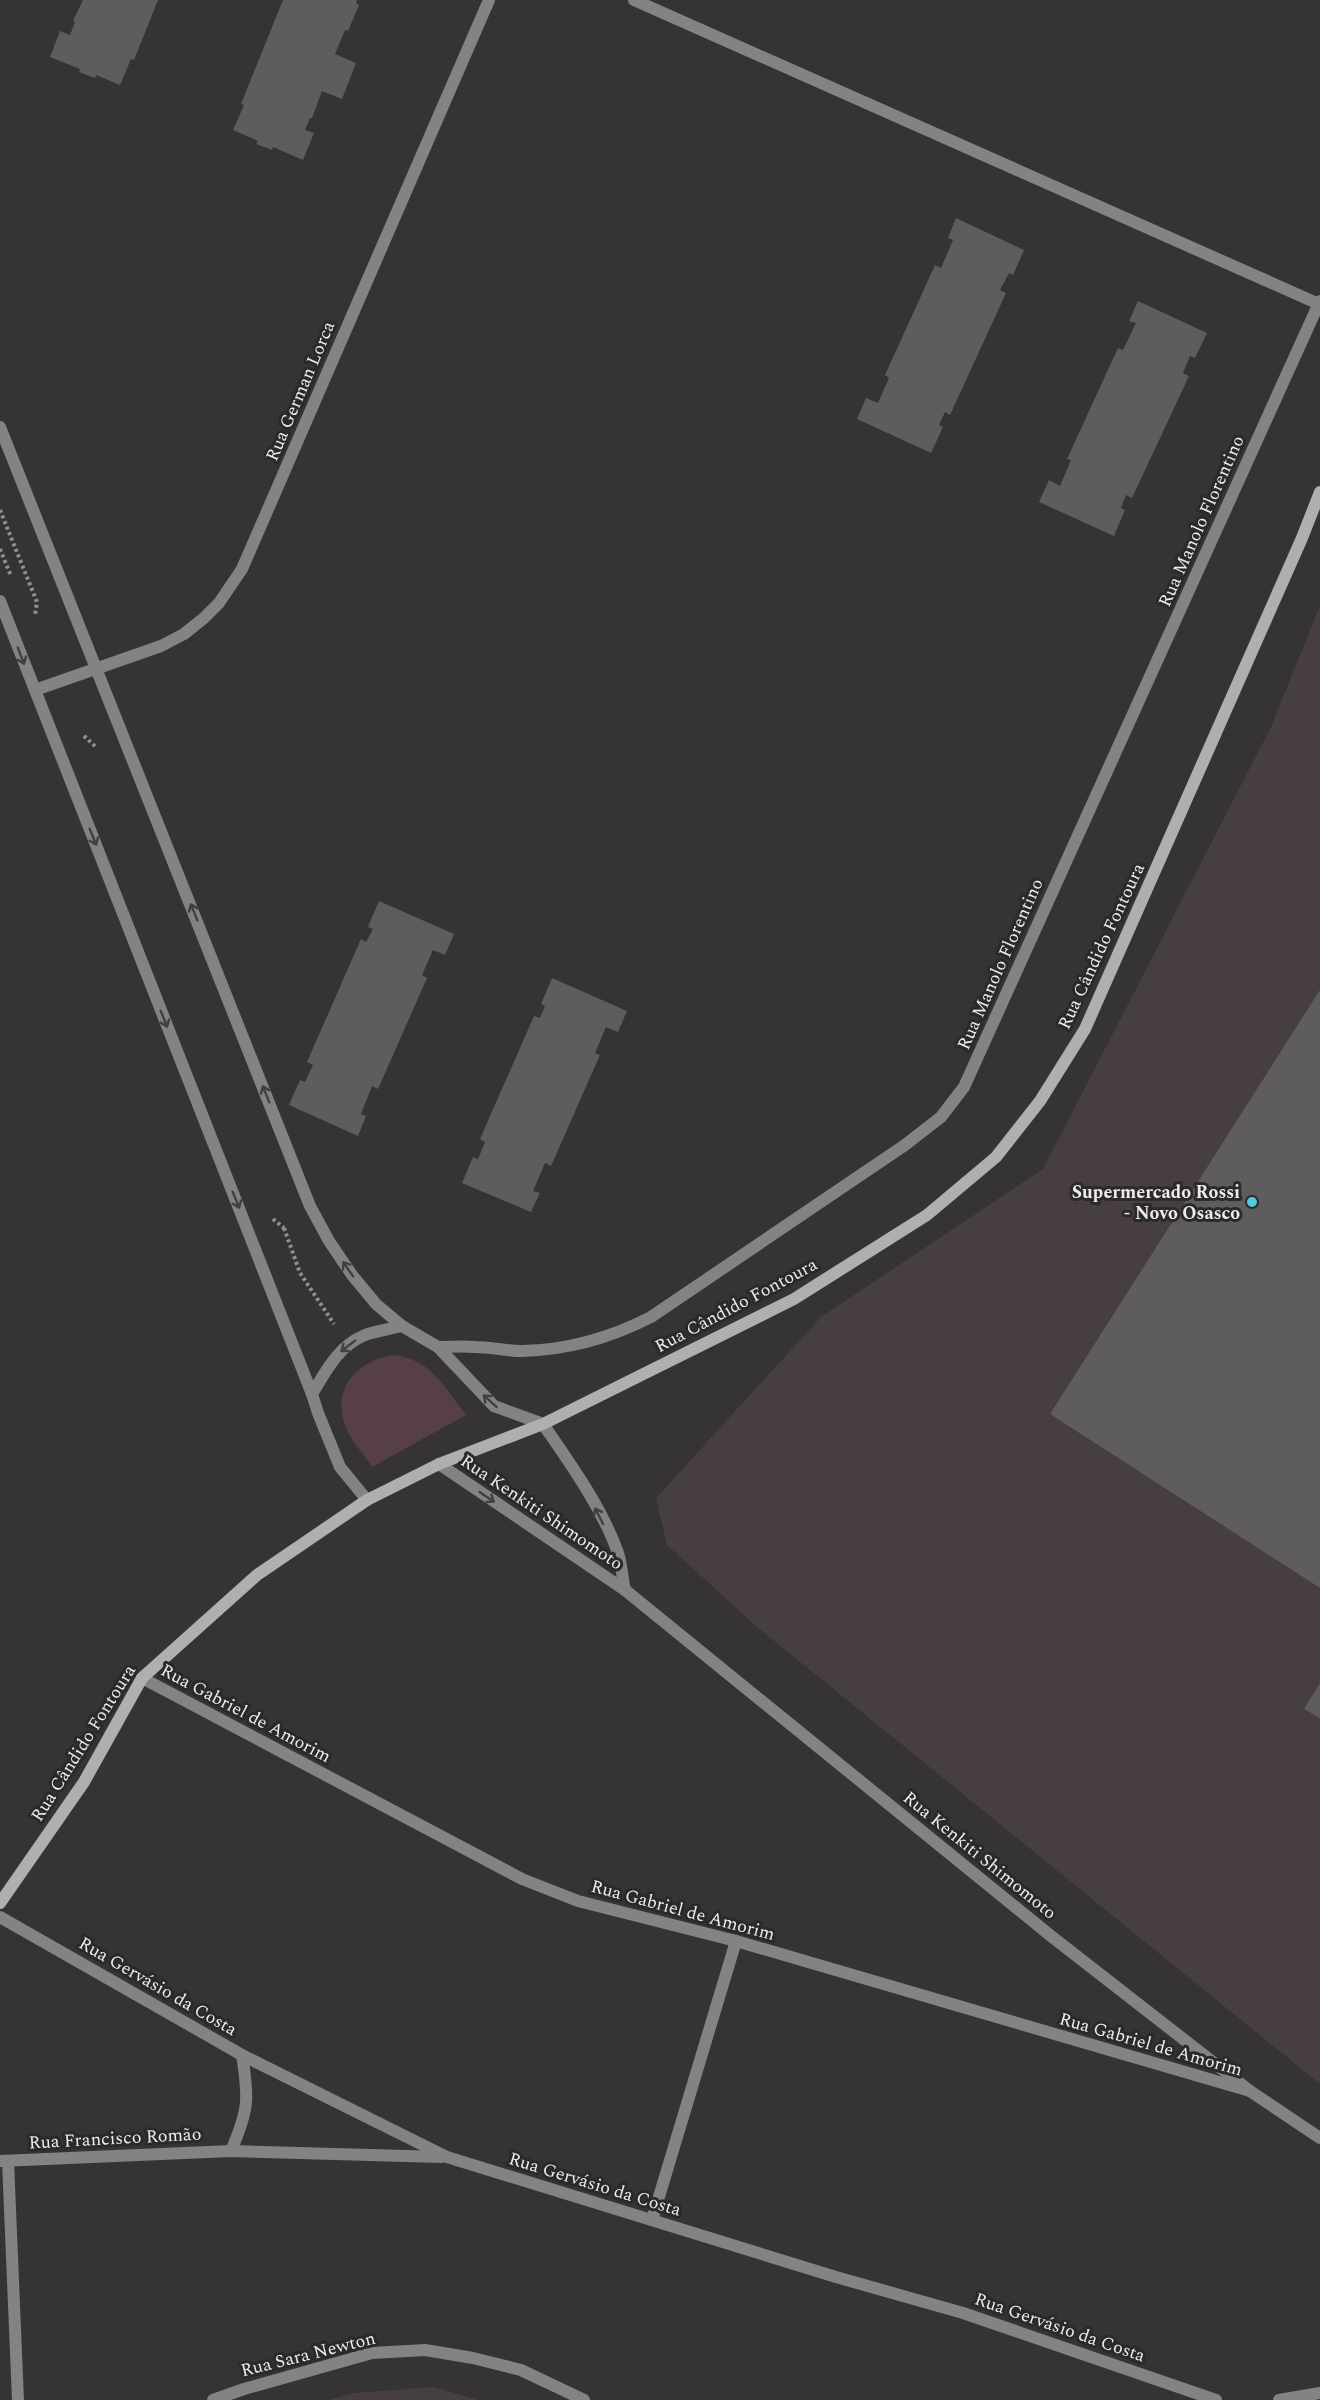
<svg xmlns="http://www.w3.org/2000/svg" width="1320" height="2400" font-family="Spectral,serif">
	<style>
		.built { fill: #463e40 }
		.green { fill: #563f48 }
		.building { fill: #5f5c5d }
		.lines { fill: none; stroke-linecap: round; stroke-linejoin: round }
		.path { stroke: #928f90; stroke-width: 4; stroke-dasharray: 3 3; stroke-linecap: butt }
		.service { stroke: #848283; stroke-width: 12 }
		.minor { stroke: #848283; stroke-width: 12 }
		.tertiary { stroke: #848283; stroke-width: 12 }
		.secondary { stroke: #b1aeaf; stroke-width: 12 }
		.oneway { stroke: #423f40 }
		.poi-dot { fill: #52cbd7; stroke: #2c292a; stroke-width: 2 }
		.labels { text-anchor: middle; stroke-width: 6; stroke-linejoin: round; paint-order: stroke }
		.street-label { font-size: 18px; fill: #edebec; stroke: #2c292a }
		.poi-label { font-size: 18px; font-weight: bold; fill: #edebec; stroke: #2c292a; text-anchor: end }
	</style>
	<rect width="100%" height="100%" fill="#363334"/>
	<!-- built -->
	<g class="built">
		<polygon points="1320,605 1320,2084 757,1627 667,1545 656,1498 821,1317 1043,1169 1271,727"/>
		<polygon points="434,2387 478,2400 329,2400 353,2393"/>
	</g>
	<!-- green -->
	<path class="green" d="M392 1355C431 1358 444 1387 466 1415L372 1467C363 1453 348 1438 344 1422 333 1386 359 1361 392 1355Z"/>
	<!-- building -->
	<g class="building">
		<polygon points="83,0 158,0 134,60 131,59 120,85 96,75 95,78 79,72 80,69 50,57 60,31 70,35 75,22 73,21"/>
		<polygon points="283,0 357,0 356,3 359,5 348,31 345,30 335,54 356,63 342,99 322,91 312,118 310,118 305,130 314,133 303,160 273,147 272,150 256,144 258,141 233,130 244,105 241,104"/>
		<polygon points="956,218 1024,250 1013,275 1009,273 1000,290 1006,293 950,415 945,412 939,425 943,427 931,453 857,419 866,398 878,403 889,378 885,375 935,265 941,268 953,240 948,238"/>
		<polygon points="1138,301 1207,333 1195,358 1190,356 1183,373 1189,376 1132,498 1126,495 1121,508 1125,510 1114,536 1039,502 1049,480 1060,486 1071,460 1067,459 1118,348 1123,350 1136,323 1129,321"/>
		<polygon points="379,901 454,934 445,955 433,950 422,975 427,978 378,1089 372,1086 361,1114 366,1116 358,1136 289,1105 300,1080 305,1082 313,1065 307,1062 361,939 366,942 373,929 368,927"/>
		<polygon points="552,978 627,1011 618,1032 606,1027 595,1053 600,1055 551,1166 545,1163 533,1191 540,1193 531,1212 462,1183 473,1157 478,1159 485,1142 480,1139 534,1016 540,1018 545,1006 541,1004"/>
		<polygon points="1320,990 1320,1588 1050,1414"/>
		<polygon points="1320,1683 1320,1718 1304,1709"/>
	</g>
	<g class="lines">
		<!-- path -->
		<g class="path">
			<polyline points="0,510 37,602 35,615"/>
			<polyline points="0,549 11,576"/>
			<polyline points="84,736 96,747"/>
			<polyline points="273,1219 284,1228"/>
			<polyline points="284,1228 300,1273 334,1324"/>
		</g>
		<!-- service -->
		<g class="service">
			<polyline points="8,2161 18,2400"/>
			<polyline points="652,2220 736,1941"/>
		</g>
		<!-- minor -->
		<g class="minor">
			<polyline points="634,0 1319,304"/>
			<polyline points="35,690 161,646 184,634 204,618 219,603 242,569 489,0"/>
			<path d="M438 1347C451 1347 463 1346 475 1347 491 1347 506 1351 522 1351 569 1350 610 1338 651 1317L905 1145 941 1117 964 1087 1320 301"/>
			<path d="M543 1424C569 1462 603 1509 618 1553 622 1565 622 1578 625 1590"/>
			<polyline points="439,1464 625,1590 1051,1936 1250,2091 1320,2138"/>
			<polyline points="142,1678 522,1879 578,1901 736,1941 1250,2091"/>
			<polyline points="0,1917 242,2055 447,2157 836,2277 963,2313 1216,2400"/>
			<path d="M231 2151C249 2109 249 2099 242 2055"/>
			<polyline points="0,2161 231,2151 442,2157"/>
			<polyline points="213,2400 244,2389 372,2353 425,2350 473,2358 521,2370 584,2400"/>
			<polyline points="1279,2400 1320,2393"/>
		</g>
		<!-- tertiary -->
		<g class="tertiary">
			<polyline points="0,427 310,1206 329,1241 352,1275 376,1304 402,1326 438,1347 494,1406 543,1424"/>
			<polyline points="0,601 312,1394 318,1413 340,1467 367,1500"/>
			<path d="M312 1394C326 1371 338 1346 365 1335 377 1331 390 1329 402 1326"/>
		</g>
		<!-- secondary -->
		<polyline class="secondary" points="0,1903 84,1782 142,1678 257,1575 367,1500 439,1464 543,1424 794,1299 927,1215 996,1157 1040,1101 1085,1029 1302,538 1320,492"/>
	</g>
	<!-- one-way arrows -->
	<defs><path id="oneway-shaft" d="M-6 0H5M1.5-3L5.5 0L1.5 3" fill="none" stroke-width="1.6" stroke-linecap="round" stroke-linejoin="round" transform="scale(1.5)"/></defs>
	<g class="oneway">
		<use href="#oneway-shaft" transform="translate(21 656) rotate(69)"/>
		<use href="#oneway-shaft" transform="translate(93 837) rotate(68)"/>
		<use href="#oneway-shaft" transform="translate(194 912) rotate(-112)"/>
		<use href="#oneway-shaft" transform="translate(164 1019) rotate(68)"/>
		<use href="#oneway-shaft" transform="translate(266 1094) rotate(-112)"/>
		<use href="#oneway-shaft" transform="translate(236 1200) rotate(68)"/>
		<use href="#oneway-shaft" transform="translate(348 1269) rotate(-125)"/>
		<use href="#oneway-shaft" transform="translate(348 1346) rotate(143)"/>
		<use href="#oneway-shaft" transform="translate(490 1401) rotate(-138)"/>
		<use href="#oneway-shaft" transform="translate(487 1497) rotate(34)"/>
		<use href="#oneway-shaft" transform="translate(599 1516) rotate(-117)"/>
	</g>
	<!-- markers -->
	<circle class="poi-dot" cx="1252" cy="1202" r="6"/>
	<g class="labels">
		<!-- street labels -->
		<g class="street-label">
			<text transform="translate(300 391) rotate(-67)" y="6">Rua German Lorca</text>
			<text transform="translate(1201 521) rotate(-66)" y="6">Rua Manolo Florentino</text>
			<text transform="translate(1101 946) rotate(-65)" y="6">Rua Cândido Fontoura</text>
			<text transform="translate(1000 964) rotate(-66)" y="6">Rua Manolo Florentino</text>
			<text transform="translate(736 1305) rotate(-28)" y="6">Rua Cândido Fontoura</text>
			<text transform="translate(542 1512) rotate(34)" y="6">Rua Kenkiti Shimomoto</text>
			<text transform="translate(246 1713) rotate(28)" y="6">Rua Gabriel de Amorim</text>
			<text transform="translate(83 1743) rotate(-58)" y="6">Rua Cândido Fontoura</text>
			<text transform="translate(980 1855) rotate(39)" y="6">Rua Kenkiti Shimomoto</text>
			<text transform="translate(683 1910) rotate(15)" y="6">Rua Gabriel de Amorim</text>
			<text transform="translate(158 1986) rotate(30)" y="6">Rua Gervásio da Costa</text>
			<text transform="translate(1151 2044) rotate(16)" y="6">Rua Gabriel de Amorim</text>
			<text transform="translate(115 2138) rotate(-3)" y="6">Rua Francisco Romão</text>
			<text transform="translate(595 2184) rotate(17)" y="6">Rua Gervásio da Costa</text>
			<text transform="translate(1060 2327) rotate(19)" y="6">Rua Gervásio da Costa</text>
			<text transform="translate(308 2354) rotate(-14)" y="6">Rua Sara Newton</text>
		</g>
		<!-- poi labels -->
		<g class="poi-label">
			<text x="1240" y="1198">Supermercado Rossi<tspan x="1240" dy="21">- Novo Osasco</tspan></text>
		</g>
	</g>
</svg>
